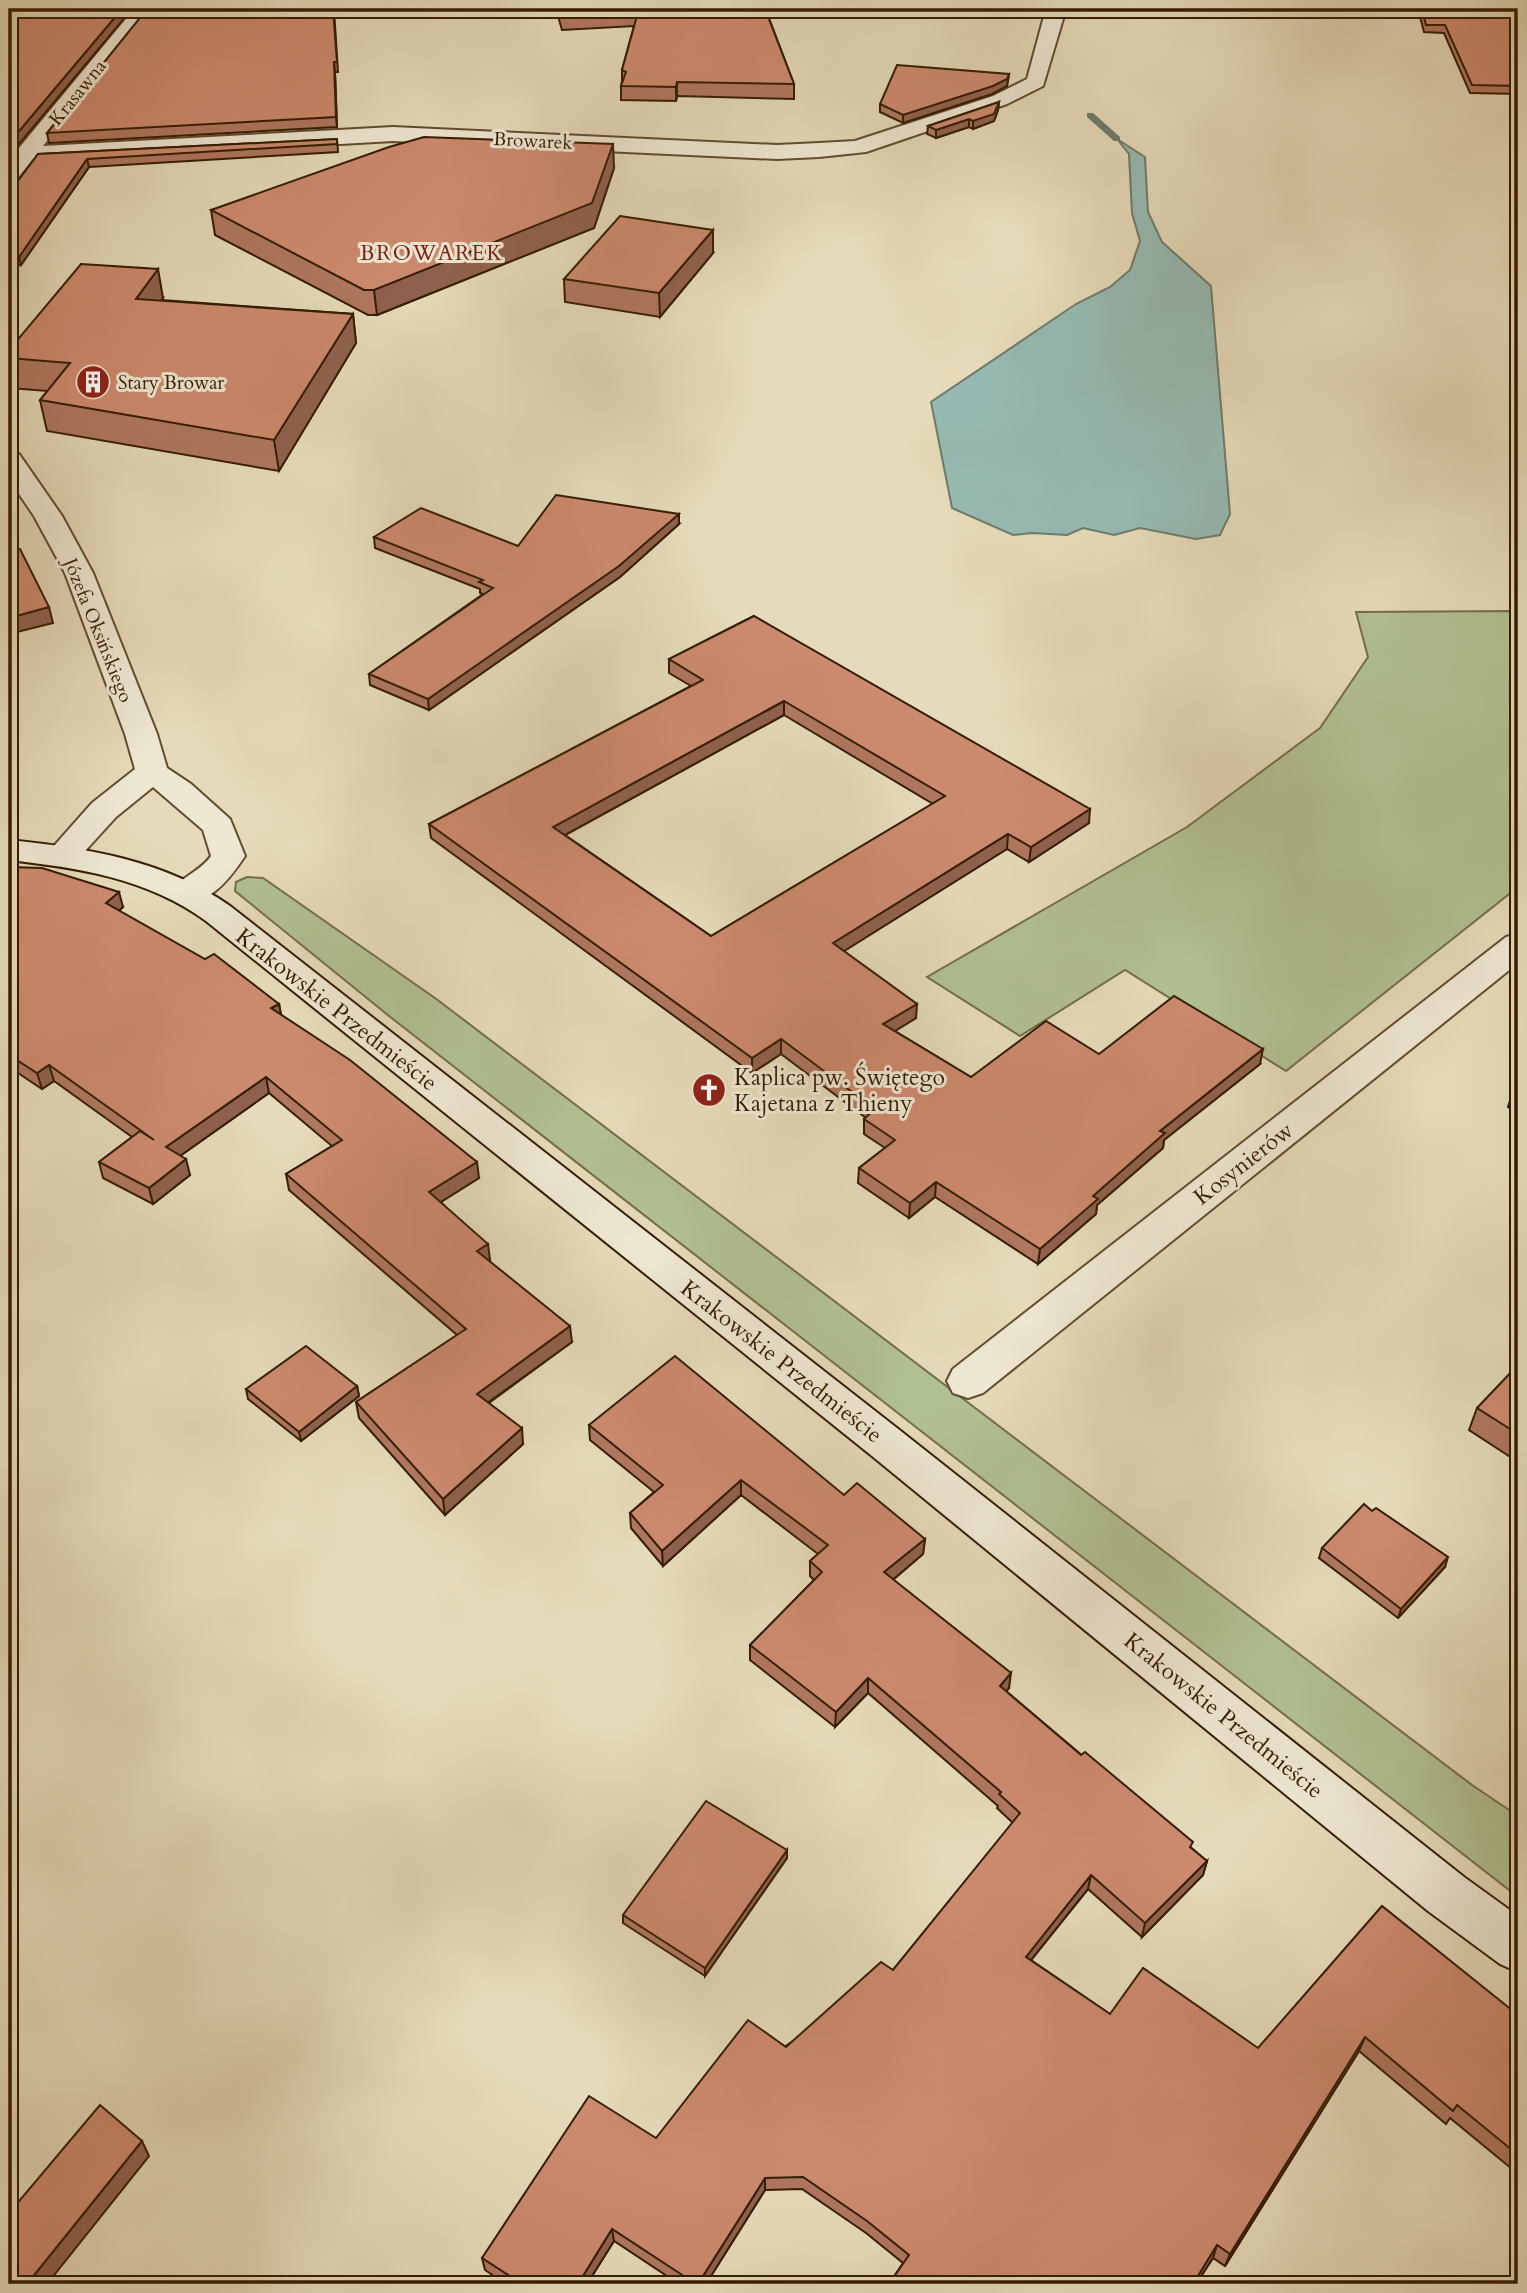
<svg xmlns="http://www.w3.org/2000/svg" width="1527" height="2293" font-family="Cardo,serif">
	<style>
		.green { fill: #b1c092; stroke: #736e49; stroke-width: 2 }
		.water { fill: #96bab2; stroke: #6f7b6b; stroke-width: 2 }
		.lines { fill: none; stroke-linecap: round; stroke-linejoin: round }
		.stream { fill: #6f7b6b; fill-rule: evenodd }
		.street-casing { stroke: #614c2e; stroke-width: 4 }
		.secondary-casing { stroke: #351d00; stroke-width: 4 }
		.street { fill: #eee7d2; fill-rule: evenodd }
		.secondary { fill: #eee7d2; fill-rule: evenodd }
		.wall { fill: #af775f; stroke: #351d00; stroke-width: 2; fill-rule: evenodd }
		.shaded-wall { fill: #8f614d; stroke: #351d00; stroke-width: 2 }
		.building { fill: #cc8a6e; stroke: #351d00; stroke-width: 2; fill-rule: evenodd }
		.labels { text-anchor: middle; stroke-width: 6; stroke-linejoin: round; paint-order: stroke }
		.far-street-label { font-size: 19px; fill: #351d00; stroke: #eee7d2 }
		.far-poi-label { font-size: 19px; fill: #351d00; stroke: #eee7d2; text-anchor: start }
		.far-neighbourhood-label { font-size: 21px; letter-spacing: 2px; fill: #7a1f14; stroke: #eee7d2 }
		.street-label { font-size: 23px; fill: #351d00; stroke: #eee7d2 }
		.poi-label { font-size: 23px; fill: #351d00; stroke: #eee7d2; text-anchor: start }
	</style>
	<rect width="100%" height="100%" fill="#e5dab9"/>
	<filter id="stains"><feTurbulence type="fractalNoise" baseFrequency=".00286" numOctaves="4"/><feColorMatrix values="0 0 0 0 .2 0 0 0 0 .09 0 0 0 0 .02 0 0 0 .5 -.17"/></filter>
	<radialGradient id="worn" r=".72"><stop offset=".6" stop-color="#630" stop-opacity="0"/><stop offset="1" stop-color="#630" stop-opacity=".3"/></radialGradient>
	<!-- green -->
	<g class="green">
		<polygon points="1518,611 1518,887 1286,1071 1125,970 1020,1036 927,977 1187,827 1320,728 1368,657 1356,612"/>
		<polygon points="247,877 263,878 435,998 1472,1785 1518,1816 1518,1897 389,1016 235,891 236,882"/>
	</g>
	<!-- water -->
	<polygon class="water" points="1117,139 1145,157 1148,212 1162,242 1211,286 1230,514 1220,535 1196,539 1140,528 1114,535 1083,528 1067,535 1032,533 1013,535 952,508 931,402 1076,304 1110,287 1130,270 1140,241 1132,213 1129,154"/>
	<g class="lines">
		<!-- stream -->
		<polygon class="stream" points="1087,113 1093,113 1120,137 1120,141 1114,141 1087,117"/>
		<!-- street casing -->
		<g class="street-casing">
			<g id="street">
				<polygon points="134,9 154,9 43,146 393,127 777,145 819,143 855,141 993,96 1027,79 1046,9 1066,9 1043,86 1007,104 866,152 819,157 777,159 393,141 61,160 33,159 17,179 9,181 9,160"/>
				<path d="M9 452 19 454 62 516 93 573 157 734 167 768 191 784 230 819 245 856C229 880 207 909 175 901L170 893C180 877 200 872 211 856L203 830 153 787 116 817 75 862 63 865 51 862 46 855 92 803 135 769 125 734 65 573 34 516 9 479Z"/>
				<polygon points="1518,934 1518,963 983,1393 968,1398 953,1393 947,1381 953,1369 1506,937"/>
			</g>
		</g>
		<!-- secondary casing -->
		<g class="secondary-casing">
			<path id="secondary" d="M9 840C86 848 165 860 230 906L902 1432 1464 1877 1518 1916V1972L1500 1964 1428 1911 872 1456 206 921C147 878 79 868 9 860Z"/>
		</g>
		<!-- street -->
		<use href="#street" class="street"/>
		<!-- secondary -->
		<use href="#secondary" class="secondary"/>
	</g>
	<!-- wall -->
	<g class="wall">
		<polygon points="334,9 338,72 335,72 337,127 49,143 47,133"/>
		<polygon points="556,9 925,9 769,18 794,84 794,99 677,96 676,101 621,100 621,86 622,81 622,70 634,26 562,30"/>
		<polygon points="1418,9 1518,9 1518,94 1470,93 1444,33 1424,32"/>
		<polygon points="1009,74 1007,86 992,94 903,123 880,112 880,104"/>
		<polygon points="999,102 998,110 994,121 973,129 969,127 936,138 927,134 928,126"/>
		<polygon points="337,139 338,152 89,167 21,265 9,265 9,193 38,154"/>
		<polygon points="614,168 594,228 377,315 368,315 215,235 211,210"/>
		<polygon points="713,253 660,317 565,302 564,279"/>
		<polygon points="163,298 162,300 353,314 356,343 279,471 47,431 40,400 48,391 10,388 9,350"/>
		<polygon points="679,524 620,577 429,710 370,685 369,674 483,594 480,593 480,589 375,548 374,537 518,546"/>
		<path d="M754 616 1089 823 1029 862 1007 849 844 951 916 1018 895 1031 971 1077 1099 1054 1260 1064 1164 1140 1163 1148 1097 1205 1096 1214 1038 1264 935 1197 909 1218 858 1183 859 1168 885 1148 864 1134V1119L866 1118 781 1054 752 1073 431 838 429 824 691 686 669 673V659ZM784 715 933 804 711 936 565 835Z"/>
		<polygon points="9,870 123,907 119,911 279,1004 281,1015 479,1178 441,1202 490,1260 489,1261 572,1342 489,1403 523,1444 445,1515 359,1418 356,1402 457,1335 289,1190 286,1174 332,1146 269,1093 180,1156 190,1175 153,1204 103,1178 99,1162 132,1137 54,1081 42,1089 9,1067"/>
		<polygon points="1518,1075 1518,1113 1508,1107"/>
		<polygon points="1518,1365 1518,1462 1469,1430 1477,1408"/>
		<polygon points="357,1386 359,1396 301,1441 248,1399 246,1389"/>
		<polygon points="589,1425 844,1495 925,1539 923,1554 893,1580 1009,1688 1006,1691 1207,1861 1203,1875 1142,1937 1088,1889 1031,1960 1110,2014 1258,2048 1518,2015 1518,2174 1450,2118 1446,2124 1359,2051 1225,2266 1213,2258 1196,2284 889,2284 903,2263 866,2233 802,2189 765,2190 706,2284 679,2284 614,2241 587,2284 506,2284 485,2270 482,2258 656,2138 893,1970 1013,1823 997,1808 998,1806 868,1693 835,1727 750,1660 750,1645 814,1580 810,1576 810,1561 818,1554 741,1495 663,1566 631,1528 630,1513 654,1492 590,1440"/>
		<polygon points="1322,1548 1445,1567 1398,1618 1319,1558"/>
		<polygon points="787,1850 787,1858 705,1976 623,1923 623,1915"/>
	</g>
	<!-- shaded-wall -->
	<g class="shaded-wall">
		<polygon points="122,9 132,9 9,156 9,143"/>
		<polygon points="334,62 335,72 337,127 336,117"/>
		<polygon points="1009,74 1007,86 992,94 903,123 903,115"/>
		<polygon points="677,82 677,96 676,101 676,87"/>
		<polygon points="999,102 998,110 994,121 973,129 973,121"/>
		<polygon points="969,119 969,127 936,138 936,130"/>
		<polygon points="613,144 614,168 594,228 377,315 374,290"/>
		<polygon points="87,159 89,167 21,265 19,257"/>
		<polygon points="713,230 713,253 660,317 659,293"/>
		<polygon points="158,269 163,298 141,328 136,299"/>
		<polygon points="353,314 356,343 279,471 274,440"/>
		<polygon points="679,514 679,524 620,577 429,710 428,699"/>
		<polygon points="49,607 53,623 9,634 9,618"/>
		<polygon points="784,701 784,715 554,841 553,827"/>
		<polygon points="1090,809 1089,823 1029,862 1031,847"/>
		<polygon points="1008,834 1007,849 833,958 833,943"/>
		<polygon points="119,892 123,907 110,919 106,903"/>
		<polygon points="279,1004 282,1020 271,1008"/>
		<polygon points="917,1004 916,1018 882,1039 883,1024"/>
		<polygon points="781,1039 781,1054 752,1073 752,1058"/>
		<polygon points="1263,1049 1260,1064 1164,1140 1163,1148 1097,1205 1096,1214 1038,1264 1040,1249 1093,1196 1160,1131"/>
		<polygon points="49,1065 54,1081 42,1089 37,1073"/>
		<polygon points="266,1077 269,1093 170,1163 166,1147"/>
		<polygon points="186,1159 190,1175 153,1204 149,1188"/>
		<polygon points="477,1162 479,1178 431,1208 429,1192"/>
		<polygon points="936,1182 935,1197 909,1218 910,1203"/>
		<polygon points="488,1244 490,1260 479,1267 477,1251"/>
		<polygon points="570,1326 572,1342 479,1409 477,1394"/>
		<polygon points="357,1386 359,1396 301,1441 299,1432"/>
		<polygon points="522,1428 523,1444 445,1515 443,1499"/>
		<polygon points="741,1480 741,1495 663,1566 662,1551"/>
		<polygon points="925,1539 923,1554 883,1588 884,1572"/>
		<polygon points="1448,1557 1445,1567 1398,1618 1401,1609"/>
		<polygon points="1011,1673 1009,1688 998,1701 1000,1686"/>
		<polygon points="868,1678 868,1693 835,1727 836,1712"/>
		<polygon points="787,1850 787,1858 705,1976 705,1968"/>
		<polygon points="1207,1861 1203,1875 1142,1937 1145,1923"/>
		<polygon points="1091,1875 1088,1889 1023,1970 1026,1957"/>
		<polygon points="1365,2037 1359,2051 1225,2266 1230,2254"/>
		<polygon points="142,2141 149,2156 47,2284 27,2284"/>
		<polygon points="765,2178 765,2190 706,2284 698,2284"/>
		<polygon points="612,2229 614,2241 587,2284 578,2284"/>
		<polygon points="1217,2245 1213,2258 1196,2284 1193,2284"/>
	</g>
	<!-- building -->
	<g class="building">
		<polygon points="9,9 122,9 9,143"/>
		<polygon points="147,9 333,9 337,62 334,62 336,117 47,133"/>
		<polygon points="559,9 765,9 794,84 677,82 676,87 621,86 626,72 622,70 638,12 561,17"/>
		<polygon points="1422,9 1518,9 1518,86 1472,85 1445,25 1426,25"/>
		<polygon points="897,65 1009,74 1007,79 993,86 903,115 880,104"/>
		<polygon points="999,102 994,114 973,121 969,119 936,130 928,126"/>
		<polygon points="424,137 613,144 592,203 374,290 364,290 211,210 389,147"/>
		<polygon points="337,139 337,144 87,159 19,257 9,257 9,193 38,154"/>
		<polygon points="620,216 713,230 659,293 564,279"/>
		<polygon points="81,264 158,269 136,299 353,314 274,440 40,400 70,363 9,358 9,350"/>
		<polygon points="556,495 679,514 619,566 428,699 369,674 493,588 479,582 483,580 374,537 421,508 518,546"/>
		<polygon points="20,549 49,607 9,618 9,551"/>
		<path d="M754 616 1090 809 1031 847 1008 834 833 943 917 1004 883 1024 971 1077 1046 1021 1099 1054 1174 996 1263 1049 1160 1131 1165 1133 1093 1196 1098 1199 1040 1249 936 1182 910 1203 859 1168 895 1140 864 1119 875 1109 781 1039 752 1058 429 824 703 680 669 659ZM784 701 945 796 711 936 553 827Z"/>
		<polygon points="10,867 42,868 119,892 106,903 205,959 214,954 279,1004 271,1008 350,1060 477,1162 429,1192 488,1244 477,1251 570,1326 477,1394 522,1428 443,1499 356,1402 466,1329 286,1174 342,1140 266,1077 166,1147 186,1159 149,1188 99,1162 140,1131 154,1140 49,1065 37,1073 9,1055 9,870"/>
		<polygon points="306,1346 357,1386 299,1432 246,1389"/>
		<polygon points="675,1356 844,1495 857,1483 925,1539 884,1572 1011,1673 1000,1686 1081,1755 1085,1752 1193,1842 1190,1847 1207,1861 1145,1923 1091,1875 1026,1957 1110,2014 1143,1968 1258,2048 1382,1906 1518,2015 1517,2029 1518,2030 1518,2155 1457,2105 1453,2111 1365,2037 1230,2254 1217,2245 1193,2284 889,2284 909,2255 867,2221 803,2177 765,2178 698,2284 696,2284 612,2229 578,2284 522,2284 482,2258 589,2096 656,2138 748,2020 786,2047 881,1962 893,1970 1020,1813 999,1794 1001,1792 868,1678 836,1712 750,1645 822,1572 810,1561 828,1545 741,1480 662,1551 630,1513 663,1485 589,1425"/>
		<polygon points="1518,1365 1518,1434 1477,1408"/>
		<polygon points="1364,1504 1372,1511 1376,1508 1448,1557 1401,1609 1322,1548"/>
		<polygon points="706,1801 787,1850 705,1968 623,1915"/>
		<polygon points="100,2105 142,2141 27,2284 9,2284 9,2213"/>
	</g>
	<!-- icons -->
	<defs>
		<g id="building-disc" transform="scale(1.75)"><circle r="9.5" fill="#8f2418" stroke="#eee7d2"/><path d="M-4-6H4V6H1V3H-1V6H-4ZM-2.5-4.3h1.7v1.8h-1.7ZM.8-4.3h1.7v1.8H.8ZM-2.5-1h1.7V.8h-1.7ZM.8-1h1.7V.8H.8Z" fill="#fff"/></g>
		<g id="church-disc" transform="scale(1.75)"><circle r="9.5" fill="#8f2418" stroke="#eee7d2"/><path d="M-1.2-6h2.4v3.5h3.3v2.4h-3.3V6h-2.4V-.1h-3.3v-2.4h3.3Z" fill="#fff"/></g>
	</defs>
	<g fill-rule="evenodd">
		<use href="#building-disc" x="93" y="382"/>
		<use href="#church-disc" x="709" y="1090"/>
	</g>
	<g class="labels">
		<!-- far-street labels -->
		<g class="far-street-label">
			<text transform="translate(77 92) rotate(-51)" y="7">Krasawna</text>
			<text transform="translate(533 140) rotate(3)" y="7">Browarek</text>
			<text transform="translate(99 630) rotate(68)" y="7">Józefa Oksińskiego</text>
		</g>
		<!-- far-poi labels -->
		<g class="far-poi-label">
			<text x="118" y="389">Stary Browar</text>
		</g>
		<!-- far-neighbourhood labels -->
		<g class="far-neighbourhood-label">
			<text x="432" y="260">BROWAREK</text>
		</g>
		<!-- street labels -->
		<g class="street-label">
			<text transform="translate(337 1009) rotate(38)" y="8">Krakowskie Przedmieście</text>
			<text transform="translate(1243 1163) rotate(-38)" y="8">Kosynierów</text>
			<text transform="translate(782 1361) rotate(38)" y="8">Krakowskie Przedmieście</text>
			<text transform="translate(1224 1715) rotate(39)" y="8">Krakowskie Przedmieście</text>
		</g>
		<!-- poi labels -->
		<g class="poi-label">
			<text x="734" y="1085">Kaplica pw. Świętego<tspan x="734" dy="26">Kajetana z Thieny</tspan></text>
		</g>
	</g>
	<!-- margin -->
	<rect width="1527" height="2293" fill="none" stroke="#e5dab9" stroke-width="35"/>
	<rect x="10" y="10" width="1506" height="2272" fill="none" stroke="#351d00" stroke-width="3.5"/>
	<rect x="18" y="18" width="1492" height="2258" fill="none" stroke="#351d00" stroke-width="2"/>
	<rect width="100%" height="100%" filter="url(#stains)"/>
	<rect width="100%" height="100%" fill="url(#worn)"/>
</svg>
